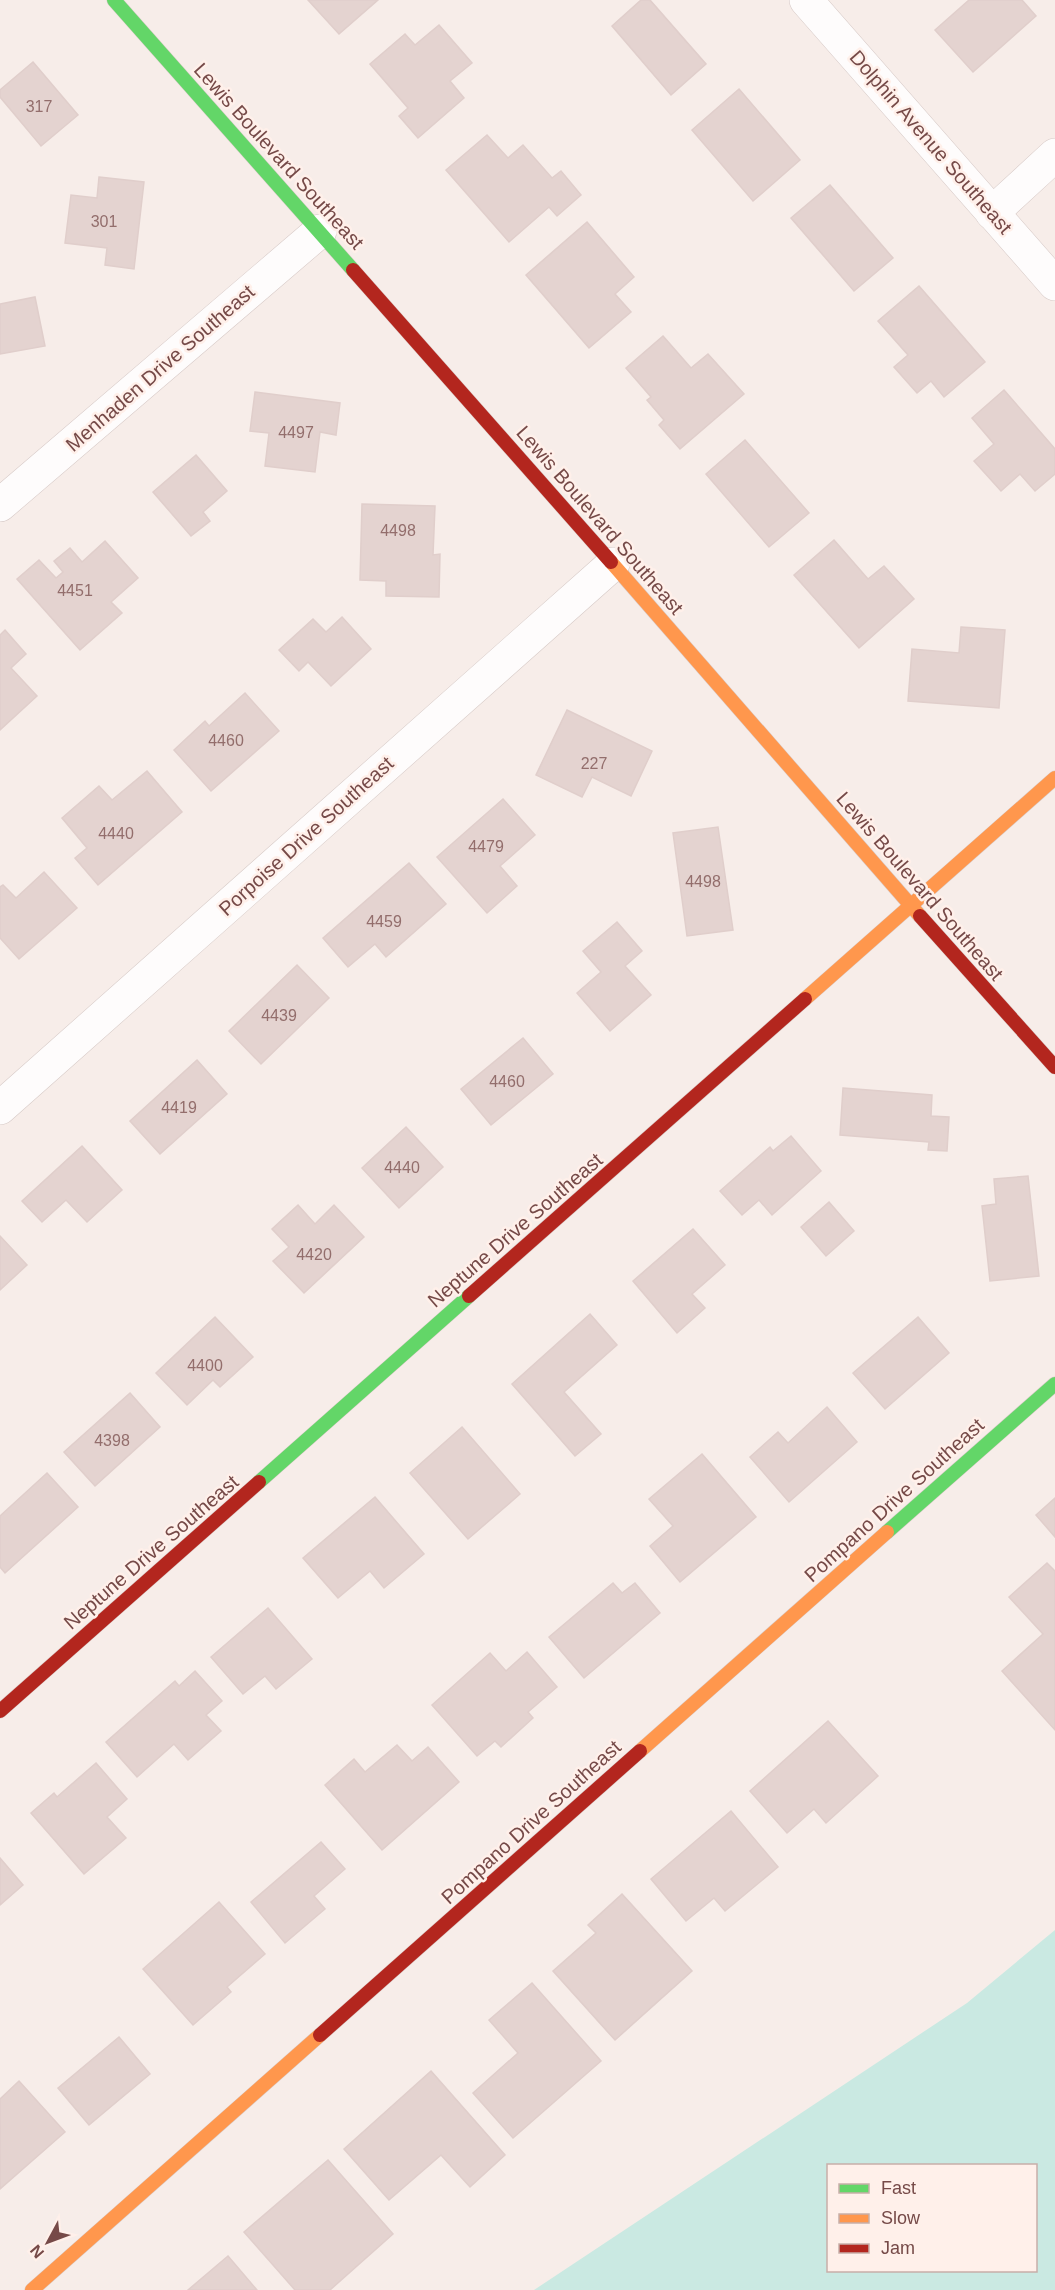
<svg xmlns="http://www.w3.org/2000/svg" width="1055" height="2290" font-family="Arial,sans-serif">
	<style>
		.water { fill: #cae9e2; fill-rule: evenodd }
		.building { fill: #e4d3d0; stroke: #e0cecb; stroke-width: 1.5 }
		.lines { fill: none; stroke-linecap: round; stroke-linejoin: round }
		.street-casing { stroke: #d6c9c6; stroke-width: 34 }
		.fast-casing { stroke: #d8cac7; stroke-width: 15 }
		.slow-casing { stroke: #d8cac7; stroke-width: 15 }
		.jam-casing { stroke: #d8cac7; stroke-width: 15 }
		.street { stroke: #fefcfc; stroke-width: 33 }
		.fast { stroke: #63d668; stroke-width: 14 }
		.slow { stroke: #ff974d; stroke-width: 14 }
		.jam { stroke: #b3261e; stroke-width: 14 }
		.labels { text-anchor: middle; stroke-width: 5; stroke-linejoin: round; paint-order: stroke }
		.number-label { font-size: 16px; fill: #936e6c }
		.street-label { font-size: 20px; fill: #764a48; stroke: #fff0ea }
	</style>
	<rect width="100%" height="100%" fill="#f7ede9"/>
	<!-- water -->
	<path class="water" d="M1055 1930V2290H534L967 2003ZM828 2166H1036V2270H828Z"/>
	<!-- building -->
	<g class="building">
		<polygon points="308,0 378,0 339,34"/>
		<polygon points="641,0 650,0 706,64 671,95 612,26"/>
		<polygon points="969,0 1022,0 1036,16 973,72 935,30"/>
		<polygon points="439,25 472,63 450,81 464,98 418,138 399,116 408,108 370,64 405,34 415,45"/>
		<polygon points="33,62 78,115 41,146 0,97 0,90"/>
		<polygon points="739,89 800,160 753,201 692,130"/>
		<polygon points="487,135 508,158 523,145 552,178 561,171 581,195 557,216 549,207 509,242 446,170"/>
		<polygon points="99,177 144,182 134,269 105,265 107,248 65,243 71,195 97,198"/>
		<polygon points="830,185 893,258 854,291 791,218"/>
		<polygon points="587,222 634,277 615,294 631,312 589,348 526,275"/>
		<polygon points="919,286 985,362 944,397 931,381 917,393 894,367 908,355 878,321"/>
		<polygon points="35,297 45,346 0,354 0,304"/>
		<polygon points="663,336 691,368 708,354 744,394 680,449 659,425 664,420 647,400 651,397 626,368"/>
		<polygon points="1004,390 1055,449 1055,474 1035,491 1020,474 1001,491 974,461 994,444 972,418"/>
		<polygon points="255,392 340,403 336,435 320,432 315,472 265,466 269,433 250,431"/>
		<polygon points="745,440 809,513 769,547 706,474"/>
		<polygon points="196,455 227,491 203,512 210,521 191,536 153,492"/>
		<polygon points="362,504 435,506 433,555 440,554 439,597 386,596 386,581 360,580"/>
		<polygon points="834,540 868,579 884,566 914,599 859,648 794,575"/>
		<polygon points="105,541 138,578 111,602 122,613 80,650 17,579 39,560 56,578 63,572 54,561 70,548 82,562"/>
		<polygon points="342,617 371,649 331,686 308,662 299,671 279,650 313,619 326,632"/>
		<polygon points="961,627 1005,630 999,708 908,701 912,649 959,653"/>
		<polygon points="5,630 26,654 11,668 37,696 0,730 0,635"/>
		<polygon points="245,693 279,731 211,791 174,750 205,721 209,726"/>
		<polygon points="567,710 652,751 631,796 592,777 582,797 536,775"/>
		<polygon points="147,771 182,812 98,885 75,858 87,848 62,818 99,786 112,800"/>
		<polygon points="503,799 535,835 500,866 517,886 487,913 437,857"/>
		<polygon points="718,827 733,930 687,936 673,833"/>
		<polygon points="409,863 446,904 386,957 375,944 348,967 323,938"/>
		<polygon points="44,872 77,908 19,959 0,938 0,887 3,885 16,898"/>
		<polygon points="617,922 642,951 625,966 651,995 610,1031 577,993 601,972 583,951"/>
		<polygon points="297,965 329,998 261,1064 229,1031"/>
		<polygon points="523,1038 553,1074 491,1125 461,1089"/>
		<polygon points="197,1060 227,1094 160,1154 130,1121"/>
		<polygon points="843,1088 932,1095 931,1116 949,1117 947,1151 928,1150 929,1142 840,1135"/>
		<polygon points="406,1127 443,1167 399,1208 362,1168"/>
		<polygon points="791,1136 821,1171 772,1215 759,1200 742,1215 720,1191 770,1147 773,1151"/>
		<polygon points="82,1146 122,1190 87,1222 66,1200 42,1222 22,1201"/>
		<polygon points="1028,1176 1039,1276 990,1281 982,1206 996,1204 994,1179"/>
		<polygon points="829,1202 854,1231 826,1256 801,1227"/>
		<polygon points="298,1205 315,1224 334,1205 364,1237 304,1293 273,1261 289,1247 272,1229"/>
		<polygon points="693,1229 725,1265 692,1294 705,1308 677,1333 633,1281"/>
		<polygon points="0,1236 27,1265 0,1290"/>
		<polygon points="590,1314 617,1345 564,1392 601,1434 575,1456 512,1384"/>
		<polygon points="215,1317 253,1357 220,1387 213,1380 187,1405 156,1373"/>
		<polygon points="918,1317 949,1353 885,1409 853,1373"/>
		<polygon points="130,1393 160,1427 95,1486 64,1452"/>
		<polygon points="827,1407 857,1442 789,1502 750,1457 778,1432 788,1443"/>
		<polygon points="462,1427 520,1494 468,1539 410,1473"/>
		<polygon points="702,1454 756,1517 680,1582 650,1546 673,1526 649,1499"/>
		<polygon points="47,1473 78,1507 5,1573 0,1567 0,1516"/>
		<polygon points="375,1497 424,1554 384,1588 370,1571 338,1598 303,1558"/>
		<polygon points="1055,1498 1055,1537 1036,1515"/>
		<polygon points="1047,1563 1055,1571 1055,1730 1002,1671 1043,1634 1009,1597"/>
		<polygon points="613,1583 622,1593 635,1583 660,1613 584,1678 549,1637"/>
		<polygon points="268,1608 312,1659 276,1689 265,1676 243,1694 211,1657"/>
		<polygon points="527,1652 557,1687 528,1712 533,1718 501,1747 495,1741 477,1756 432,1705 490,1653 506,1671"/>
		<polygon points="195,1671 222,1701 206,1715 221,1731 188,1760 174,1744 137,1777 106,1742 175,1681 179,1686"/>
		<polygon points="828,1721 878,1776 826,1823 814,1809 787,1833 750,1791"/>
		<polygon points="397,1745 412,1761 428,1747 459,1782 382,1850 325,1785 354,1759 365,1772"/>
		<polygon points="96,1763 127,1799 107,1817 126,1838 84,1874 31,1813 54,1793 57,1797"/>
		<polygon points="731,1811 778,1867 725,1911 714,1898 686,1921 651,1879"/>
		<polygon points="321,1842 345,1869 314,1896 325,1909 285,1943 251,1902"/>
		<polygon points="0,1858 23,1885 0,1905"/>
		<polygon points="622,1894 692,1971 615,2040 553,1971 596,1933 588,1925"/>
		<polygon points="219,1902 265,1954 227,1987 231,1992 193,2025 143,1969"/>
		<polygon points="532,1983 601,2061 513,2138 473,2093 518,2053 489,2020"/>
		<polygon points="119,2037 150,2074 89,2125 58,2088"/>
		<polygon points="431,2071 505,2155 470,2187 441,2155 389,2200 344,2149"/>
		<polygon points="19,2081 65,2132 0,2189 0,2099"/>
		<polygon points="328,2160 393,2234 330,2290 295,2290 244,2232"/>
		<polygon points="228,2256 257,2290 188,2290"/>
	</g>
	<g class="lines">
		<!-- street casing -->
		<g class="street-casing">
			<g id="street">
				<polyline points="806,0 1055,284"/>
				<polyline points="992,213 1055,155"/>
				<polyline points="0,505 320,231"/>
				<polyline points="0,1108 613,564"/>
			</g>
		</g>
		<!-- fast casing -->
		<g class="fast-casing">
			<g id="fast">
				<polyline points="114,0 353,270"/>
				<polyline points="259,1482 469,1296"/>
				<polyline points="887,1532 1055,1384"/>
			</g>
		</g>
		<!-- slow casing -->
		<g class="slow-casing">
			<g id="slow">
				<polyline points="611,562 920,916"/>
				<polyline points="805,999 1055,778"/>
				<polyline points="640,1751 887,1532"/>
				<polyline points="32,2290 320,2035"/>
			</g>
		</g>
		<!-- jam casing -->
		<g class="jam-casing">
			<g id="jam">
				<polyline points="353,270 611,562"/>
				<polyline points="920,916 1055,1067"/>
				<polyline points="469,1296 805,999"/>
				<polyline points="0,1711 259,1482"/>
				<polyline points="320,2035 640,1751"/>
			</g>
		</g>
		<!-- street -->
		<use href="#street" class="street"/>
		<!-- fast -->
		<use href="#fast" class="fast"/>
		<!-- slow -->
		<use href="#slow" class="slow"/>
		<!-- jam -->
		<use href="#jam" class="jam"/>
	</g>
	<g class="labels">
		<!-- number labels -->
		<g class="number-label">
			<text x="39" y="112">317</text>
			<text x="104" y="227">301</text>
			<text x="296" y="438">4497</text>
			<text x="398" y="536">4498</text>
			<text x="75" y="596">4451</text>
			<text x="226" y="746">4460</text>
			<text x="594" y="769">227</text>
			<text x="116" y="839">4440</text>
			<text x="486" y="852">4479</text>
			<text x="703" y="887">4498</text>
			<text x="384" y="927">4459</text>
			<text x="279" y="1021">4439</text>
			<text x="507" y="1087">4460</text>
			<text x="179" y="1113">4419</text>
			<text x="402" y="1173">4440</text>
			<text x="314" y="1260">4420</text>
			<text x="205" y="1371">4400</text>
			<text x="112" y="1446">4398</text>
		</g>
		<!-- street labels -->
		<g class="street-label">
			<text transform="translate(931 142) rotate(49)" y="7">Dolphin Avenue Southeast</text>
			<text transform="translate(279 156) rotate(48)" y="7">Lewis Boulevard Southeast</text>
			<text transform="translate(160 368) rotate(-41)" y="7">Menhaden Drive Southeast</text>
			<text transform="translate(600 520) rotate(49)" y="7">Lewis Boulevard Southeast</text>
			<text transform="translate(306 836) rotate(-42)" y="7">Porpoise Drive Southeast</text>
			<text transform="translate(920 886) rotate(49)" y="7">Lewis Boulevard Southeast</text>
			<text transform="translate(515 1230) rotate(-41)" y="7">Neptune Drive Southeast</text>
			<text transform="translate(894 1500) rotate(-42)" y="7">Pompano Drive Southeast</text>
			<text transform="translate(151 1552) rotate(-41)" y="7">Neptune Drive Southeast</text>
			<text transform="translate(531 1822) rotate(-42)" y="7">Pompano Drive Southeast</text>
		</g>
	</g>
	<!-- legend -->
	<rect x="827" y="2164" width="210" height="108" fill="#fff0ea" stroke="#c8aea9" stroke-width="1.5"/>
	<rect x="839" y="2184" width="30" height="9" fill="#63d668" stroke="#c8aea9" stroke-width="1.5"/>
	<text x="881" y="2194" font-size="18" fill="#764a48">Fast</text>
	<rect x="839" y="2214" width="30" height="9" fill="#ff974d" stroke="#c8aea9" stroke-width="1.5"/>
	<text x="881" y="2224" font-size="18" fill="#764a48">Slow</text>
	<rect x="839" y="2244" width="30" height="9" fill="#b3261e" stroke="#c8aea9" stroke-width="1.5"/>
	<text x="881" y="2254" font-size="18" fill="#764a48">Jam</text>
	<!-- north arrow -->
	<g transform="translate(48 2242) rotate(229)" stroke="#fff0ea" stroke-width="4.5" paint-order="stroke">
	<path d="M0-4.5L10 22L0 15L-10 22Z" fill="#764a48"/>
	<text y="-9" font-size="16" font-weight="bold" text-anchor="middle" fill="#764a48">N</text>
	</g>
</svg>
